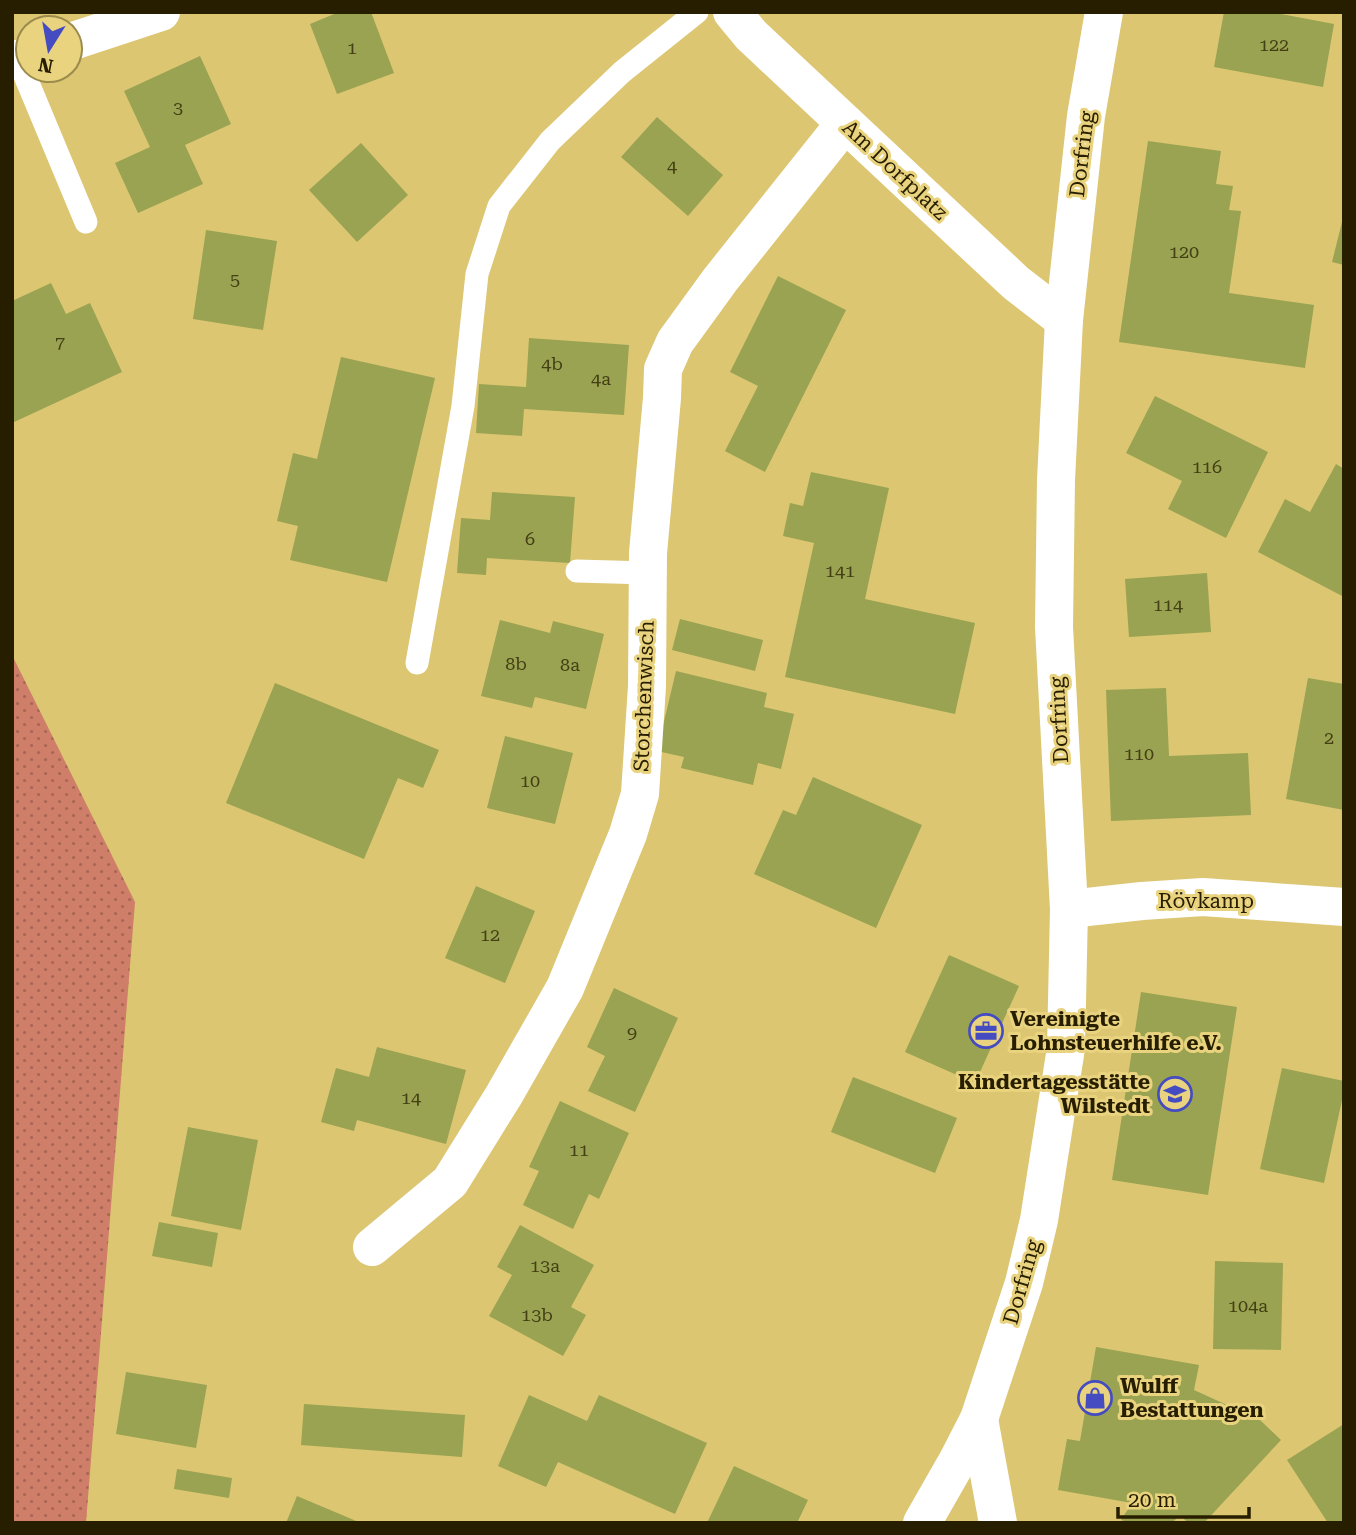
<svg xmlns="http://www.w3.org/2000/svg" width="1356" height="1535" font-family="'Roboto Serif',serif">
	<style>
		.grass { fill: url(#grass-dots) }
		.building { fill: #99a351 }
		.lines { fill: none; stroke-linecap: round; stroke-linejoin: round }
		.lane { stroke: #fff; stroke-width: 23 }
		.street { stroke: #fff; stroke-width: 38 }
		.secondary { stroke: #fff; stroke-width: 38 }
		.labels { text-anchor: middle; stroke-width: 6; stroke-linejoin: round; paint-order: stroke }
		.number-label { font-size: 18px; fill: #443f14 }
		.street-label { font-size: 21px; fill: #271e00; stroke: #e9d37e }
		.poi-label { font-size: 21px; font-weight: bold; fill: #271e00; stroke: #e9d37e; text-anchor: start }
	</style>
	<defs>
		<pattern id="grass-dots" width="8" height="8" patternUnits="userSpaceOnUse" patternTransform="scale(1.75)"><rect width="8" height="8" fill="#cf7e69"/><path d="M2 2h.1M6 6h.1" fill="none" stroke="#a86754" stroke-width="1.8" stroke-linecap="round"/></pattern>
	</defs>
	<rect width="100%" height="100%" fill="#dcc672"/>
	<!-- grass -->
	<polygon class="grass" points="12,655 135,902 86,1523 12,1523"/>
	<!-- building -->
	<g class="building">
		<polygon points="339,12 371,12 394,73 337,94 310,24"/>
		<polygon points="1224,12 1282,12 1281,14 1334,24 1323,87 1214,67"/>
		<polygon points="200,56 231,124 185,145 203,184 138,213 115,163 150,147 124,91"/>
		<polygon points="657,117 723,175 688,216 621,157"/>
		<polygon points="1148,141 1221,151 1216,184 1233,186 1229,210 1241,211 1229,293 1314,305 1305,368 1119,342"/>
		<polygon points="361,143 408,195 357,242 309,190"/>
		<polygon points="1343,218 1344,219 1344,265 1332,262"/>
		<polygon points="206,230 277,241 263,330 193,319"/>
		<polygon points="778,276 846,310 765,472 725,451 758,386 730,372"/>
		<polygon points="51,283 66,314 90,303 122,372 12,423 12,301"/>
		<polygon points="529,338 629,345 624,415 524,409 522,436 476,433 479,384 526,387"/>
		<polygon points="341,357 435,378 387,582 290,560 298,526 277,521 293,453 317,459"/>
		<polygon points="1155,396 1268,452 1226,538 1168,509 1182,481 1126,453"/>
		<polygon points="1336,464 1344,469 1344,597 1258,552 1285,499 1310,512"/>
		<polygon points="811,472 889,488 865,599 975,623 955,714 785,677 814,543 783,536 790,503 803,506"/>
		<polygon points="492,492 575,497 570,563 487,558 486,575 457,573 461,518 490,520"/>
		<polygon points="1207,573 1211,632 1129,637 1125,579"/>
		<polygon points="680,619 763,640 755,671 672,650"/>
		<polygon points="500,620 550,633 553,621 604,634 586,709 535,697 532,708 481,696"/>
		<polygon points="676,671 767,693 764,707 794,714 781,769 758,763 753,785 681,768 684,757 657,751"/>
		<polygon points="1308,678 1344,684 1344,810 1286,799"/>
		<polygon points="275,683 439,750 423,788 398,778 364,859 226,803"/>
		<polygon points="1166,688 1169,756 1248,753 1251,815 1111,821 1106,690"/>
		<polygon points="505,736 573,753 555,824 487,808"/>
		<polygon points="813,777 922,825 876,928 754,874 783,810 796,815"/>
		<polygon points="476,886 535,911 505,983 445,958"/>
		<polygon points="949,955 1019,986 975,1083 905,1052"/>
		<polygon points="614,988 678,1018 635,1112 588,1091 605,1056 587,1047"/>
		<polygon points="1141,992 1237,1007 1208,1195 1112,1180"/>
		<polygon points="377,1047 466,1070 446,1144 357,1120 354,1131 321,1122 336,1068 369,1077"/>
		<polygon points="1282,1068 1344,1081 1344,1091 1324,1183 1260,1169"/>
		<polygon points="853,1077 957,1118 935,1173 831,1132"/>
		<polygon points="560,1101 629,1133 599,1199 589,1194 573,1229 523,1205 539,1171 529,1167"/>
		<polygon points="188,1127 258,1140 241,1230 171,1216"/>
		<polygon points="159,1222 218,1233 212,1267 152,1256"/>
		<polygon points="520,1225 594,1265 571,1307 586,1315 563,1356 489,1316 512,1275 497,1267"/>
		<polygon points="1215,1261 1283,1263 1281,1350 1213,1349"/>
		<polygon points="1096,1347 1199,1365 1194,1390 1260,1420 1281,1440 1204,1523 1188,1523 1180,1515 1172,1523 1130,1523 1121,1520 1132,1503 1058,1490 1067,1439 1080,1441"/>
		<polygon points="126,1372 207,1385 196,1448 116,1434"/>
		<polygon points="529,1395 587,1421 599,1395 707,1443 675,1514 558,1462 546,1487 498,1466"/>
		<polygon points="304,1404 465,1415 462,1457 301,1445"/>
		<polygon points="1344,1424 1344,1523 1328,1523 1287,1460"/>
		<polygon points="734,1466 808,1500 797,1523 707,1523"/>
		<polygon points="177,1469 232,1478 229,1498 174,1489"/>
		<polygon points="297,1496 361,1523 286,1523"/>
	</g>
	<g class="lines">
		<!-- lane -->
		<g class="lane">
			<polyline points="18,59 86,222"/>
			<polyline points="577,571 648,573"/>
			<polyline points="417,663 463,406 477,274 499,206 550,141 622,72 697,12"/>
		</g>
		<!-- street -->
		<g class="street">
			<polyline points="732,12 751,35 1016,283 1064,320"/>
			<polyline points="70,42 161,12"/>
			<polyline points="12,61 28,56"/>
			<polyline points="1069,909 1142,901 1203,897 1344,907"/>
			<polyline points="372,1247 450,1182 504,1095 565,988 628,834 640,794 647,686 648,553 662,398 663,369 675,342 720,280 845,123"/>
			<polyline points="979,1419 998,1523"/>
		</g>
		<!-- secondary -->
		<polyline class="secondary" points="922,1523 958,1460 979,1419 1024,1283 1039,1220 1066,1048 1069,909 1054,627 1056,480 1064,320 1086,116 1104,12"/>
	</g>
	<!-- icons -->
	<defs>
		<g id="office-ring" transform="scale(1.75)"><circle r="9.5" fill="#e9d37e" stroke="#454bc0" stroke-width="1.5"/><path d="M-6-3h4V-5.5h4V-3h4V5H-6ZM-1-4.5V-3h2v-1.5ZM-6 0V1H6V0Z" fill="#454bc0"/></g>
		<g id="school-ring" transform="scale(1.75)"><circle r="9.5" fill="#e9d37e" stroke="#454bc0" stroke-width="1.5"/><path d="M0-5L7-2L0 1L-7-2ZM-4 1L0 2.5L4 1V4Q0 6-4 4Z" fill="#454bc0"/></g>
		<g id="shop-ring" transform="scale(1.75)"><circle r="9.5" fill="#e9d37e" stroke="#454bc0" stroke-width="1.5"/><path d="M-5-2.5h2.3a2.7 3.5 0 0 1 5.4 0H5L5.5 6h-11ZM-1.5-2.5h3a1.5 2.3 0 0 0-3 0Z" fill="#454bc0"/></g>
	</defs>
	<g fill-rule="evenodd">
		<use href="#office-ring" x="986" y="1031"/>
		<use href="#school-ring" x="1175" y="1094"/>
		<use href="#shop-ring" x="1095" y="1398"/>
	</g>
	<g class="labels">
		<!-- number labels -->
		<g class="number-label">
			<text x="1274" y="51">122</text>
			<text x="352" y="54">1</text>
			<text x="178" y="114">3</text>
			<text x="672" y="172">4</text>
			<text x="1184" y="258">120</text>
			<text x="235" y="286">5</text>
			<text x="60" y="349">7</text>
			<text x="552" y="370">4b</text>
			<text x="601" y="385">4a</text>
			<text x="1207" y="473">116</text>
			<text x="530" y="545">6</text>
			<text x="840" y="577">141</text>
			<text x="1168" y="611">114</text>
			<text x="516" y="670">8b</text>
			<text x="570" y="671">8a</text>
			<text x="1329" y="744">2</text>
			<text x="1139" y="760">110</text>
			<text x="530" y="787">10</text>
			<text x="490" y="941">12</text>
			<text x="632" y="1039">9</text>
			<text x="411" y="1104">14</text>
			<text x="579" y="1156">11</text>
			<text x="545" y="1272">13a</text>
			<text x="1248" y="1312">104a</text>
			<text x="537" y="1321">13b</text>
		</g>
		<!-- street labels -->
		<g class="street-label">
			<text transform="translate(1082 154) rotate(-83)" y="7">Dorfring</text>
			<text transform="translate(895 170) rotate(43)" y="7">Am Dorfplatz</text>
			<text transform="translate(644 696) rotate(-88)" y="7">Storchenwisch</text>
			<text transform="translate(1059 720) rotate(-93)" y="7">Dorfring</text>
			<text x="1206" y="908">Rövkamp</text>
			<text transform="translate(1022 1282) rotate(-74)" y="7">Dorfring</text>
		</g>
		<!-- poi labels -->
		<g class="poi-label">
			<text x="1010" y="1026">Vereinigte<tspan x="1010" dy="24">Lohnsteuerhilfe e.V.</tspan></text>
			<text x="1150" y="1089" text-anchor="end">Kindertagesstätte<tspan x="1150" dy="24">Wilstedt</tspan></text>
			<text x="1120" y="1393">Wulff<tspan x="1120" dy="24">Bestattungen</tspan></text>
		</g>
	</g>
	<!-- border -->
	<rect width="1356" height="1535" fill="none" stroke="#271e00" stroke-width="28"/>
	<!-- north arrow -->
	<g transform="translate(49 49) rotate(191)"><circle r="33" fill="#e9d37e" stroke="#9b8b4c" stroke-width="2"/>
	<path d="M0-5L12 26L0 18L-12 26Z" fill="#454bc0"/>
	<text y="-10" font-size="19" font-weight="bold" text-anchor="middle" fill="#271e00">N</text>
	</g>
	<!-- scale -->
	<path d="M1118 1507v10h131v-10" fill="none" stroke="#271e00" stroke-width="3.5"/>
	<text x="1128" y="1507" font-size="21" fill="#271e00" stroke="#e9d37e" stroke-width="5" paint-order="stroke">20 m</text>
</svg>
